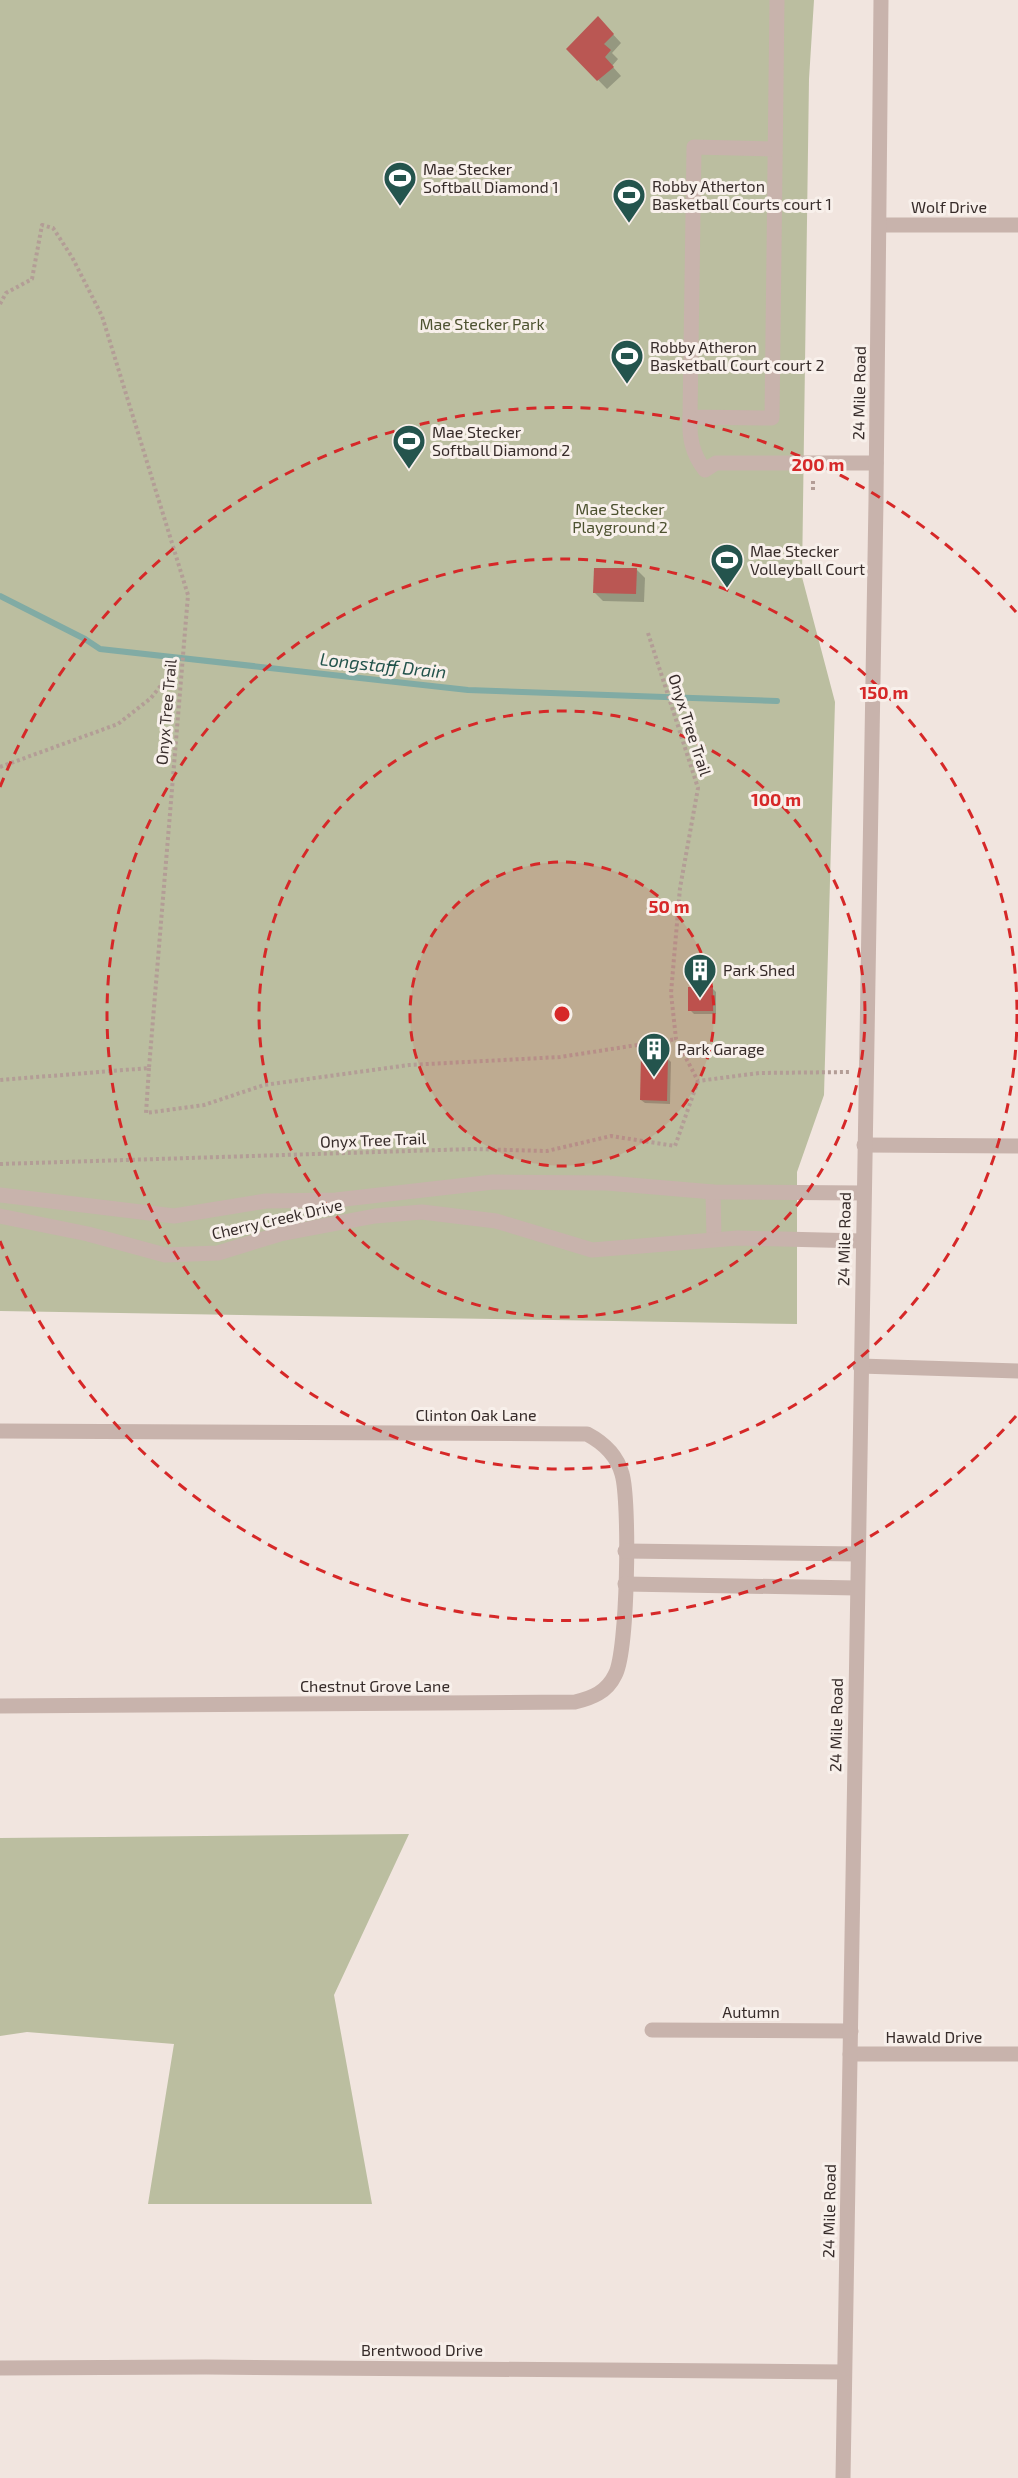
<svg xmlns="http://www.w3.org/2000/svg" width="1018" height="2478" font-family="'Exo 2',sans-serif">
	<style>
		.green { fill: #bbbea0 }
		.shadow { fill: #0003 }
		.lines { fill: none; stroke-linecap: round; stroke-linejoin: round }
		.stream { stroke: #81aba4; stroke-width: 6 }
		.building { fill: #ba5753 }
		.path { stroke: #b39d96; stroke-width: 4; stroke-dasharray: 3 3; stroke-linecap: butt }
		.minor { stroke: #c8b3ac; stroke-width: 15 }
		.ring { fill: none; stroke: #d62828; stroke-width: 3; stroke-dasharray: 10 8 }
		.labels { text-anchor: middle; stroke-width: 6; stroke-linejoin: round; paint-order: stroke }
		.poi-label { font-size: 16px; fill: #372c2a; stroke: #f8f0eb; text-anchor: start }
		.street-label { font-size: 16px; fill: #372c2a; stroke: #f8f0eb }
		.park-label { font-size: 16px; fill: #4d5230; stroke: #f8f0eb }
		.water-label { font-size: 18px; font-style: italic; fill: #24544d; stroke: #f8f0eb }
		.centre { fill: #d62828; stroke: #f8f0eb; stroke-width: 3 }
		.ring-label { font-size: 18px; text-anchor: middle; font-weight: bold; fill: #d62828; stroke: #f8f0eb; stroke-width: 6; stroke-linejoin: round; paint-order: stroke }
	</style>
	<rect width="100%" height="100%" fill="#f1e5df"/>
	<!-- green -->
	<g class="green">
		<polygon points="0,0 814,0 809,79 802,577 835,702 824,1095 797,1172 797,1324 0,1311"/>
		<polygon points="409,1834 334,1995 372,2204 148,2204 174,2044 27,2032 0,2036 0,1838"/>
	</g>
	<!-- shadow -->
	<g class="shadow">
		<polygon points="598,18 621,43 612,53 618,59 612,66 621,76 607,89 568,49"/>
		<polygon points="637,570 645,578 644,602 603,601 595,593"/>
		<polygon points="712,988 716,992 716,1014 694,1014 690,1010"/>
		<polygon points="667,1058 671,1062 670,1104 645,1103 641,1100"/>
	</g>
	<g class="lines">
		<!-- stream -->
		<polyline class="stream" points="0,596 85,639 100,649 468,690 777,701"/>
	</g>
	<!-- building -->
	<g class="building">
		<polygon points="598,16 614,34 604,44 611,50 605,57 614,67 597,81 566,49"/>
		<polygon points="594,568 637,568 636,594 593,593"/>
		<polygon points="713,986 713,1011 688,1011 688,987"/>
		<polygon points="641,1056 668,1056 667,1101 640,1100"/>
	</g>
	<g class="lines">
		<!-- path -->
		<g class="path">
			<polyline points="0,304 6,293 32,279 42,225 53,228 72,257 102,316 188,595 149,1068 0,1080"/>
			<polyline points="813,490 813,480"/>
			<polyline points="648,633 698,788 680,888 671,993 676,1039 698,1081 759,1073 851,1072"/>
			<polyline points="0,767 118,724 151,698 170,674"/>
			<polyline points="149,1068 146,1113 204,1105 264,1085 409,1065 560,1057 676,1039"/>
			<polyline points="0,1164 472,1149 547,1151 611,1136 675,1146 698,1081"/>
		</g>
		<!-- minor -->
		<g class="minor">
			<polyline points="775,149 694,147 690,417 772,418 777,0"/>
			<polyline points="880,225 1018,225"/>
			<path d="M690 417C689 437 692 454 705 470L716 463H876"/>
			<polyline points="864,1145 1018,1146"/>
			<polyline points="713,1192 714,1239"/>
			<polyline points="0,1195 174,1216 266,1201 336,1200 493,1182 607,1183 713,1192 863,1193"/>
			<polyline points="0,1216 88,1234 165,1255 218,1253 280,1234 375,1216 422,1212 496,1221 592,1250 738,1238 862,1241"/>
			<polyline points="860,1366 1018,1371"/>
			<path d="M0 1431 587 1434C604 1443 617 1455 622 1474 630 1501 628 1652 615 1675 607 1692 592 1698 575 1702L0 1706"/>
			<polyline points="625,1551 857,1554"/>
			<polyline points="625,1584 857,1588"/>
			<polyline points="652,2030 851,2031"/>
			<polyline points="850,2054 1018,2054"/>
			<polyline points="0,2368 206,2367 844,2372"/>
			<polyline points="843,2478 876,500 881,0"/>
		</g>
	</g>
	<!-- distance rings -->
	<circle cx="562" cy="1014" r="152" fill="#d62828" fill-opacity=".12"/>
	<g class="ring">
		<circle cx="562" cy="1014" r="152"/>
		<circle cx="562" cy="1014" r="303"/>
		<circle cx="562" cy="1014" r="455"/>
		<path d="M1016 1416A606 606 0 0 1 0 1241M0 787A606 606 0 0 1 1016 612"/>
	</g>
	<!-- icons -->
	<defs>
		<g id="stadium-pin" transform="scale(1.725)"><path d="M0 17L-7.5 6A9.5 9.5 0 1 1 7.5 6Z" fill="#24544d" stroke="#f8f0eb"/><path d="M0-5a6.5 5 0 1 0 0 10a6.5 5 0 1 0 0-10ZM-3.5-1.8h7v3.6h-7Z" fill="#fff"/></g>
		<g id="building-pin" transform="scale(1.725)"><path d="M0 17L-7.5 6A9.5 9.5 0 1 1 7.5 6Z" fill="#24544d" stroke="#f8f0eb"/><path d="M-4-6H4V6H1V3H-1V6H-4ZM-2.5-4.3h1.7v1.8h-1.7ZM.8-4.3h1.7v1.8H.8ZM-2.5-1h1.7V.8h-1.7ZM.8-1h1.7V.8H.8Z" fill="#fff"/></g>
	</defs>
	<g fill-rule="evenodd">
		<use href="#stadium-pin" x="400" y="178"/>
		<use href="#stadium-pin" x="629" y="195"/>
		<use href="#stadium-pin" x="627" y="356"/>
		<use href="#stadium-pin" x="409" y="441"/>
		<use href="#stadium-pin" x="727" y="560"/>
		<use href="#building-pin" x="700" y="970"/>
		<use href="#building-pin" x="654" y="1049"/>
	</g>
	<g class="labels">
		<!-- poi labels -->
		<g class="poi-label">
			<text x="423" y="175">Mae Stecker<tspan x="423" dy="18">Softball Diamond 1</tspan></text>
			<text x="652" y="192">Robby Atherton<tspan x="652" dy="18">Basketball Courts court 1</tspan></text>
			<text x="650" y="353">Robby Atheron<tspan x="650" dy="18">Basketball Court court 2</tspan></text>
			<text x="432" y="438">Mae Stecker<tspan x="432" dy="18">Softball Diamond 2</tspan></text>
			<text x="750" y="557">Mae Stecker<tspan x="750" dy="18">Volleyball Court</tspan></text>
			<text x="723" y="976">Park Shed</text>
			<text x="677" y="1055">Park Garage</text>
		</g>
		<!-- street labels -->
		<g class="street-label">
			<text x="949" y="213">Wolf Drive</text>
			<text transform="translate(859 393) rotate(-89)" y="6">24 Mile Road</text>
			<text transform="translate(166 712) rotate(-85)" y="6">Onyx Tree Trail</text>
			<text transform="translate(690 725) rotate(72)" y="6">Onyx Tree Trail</text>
			<text transform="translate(373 1140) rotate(-2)" y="6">Onyx Tree Trail</text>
			<text transform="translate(277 1219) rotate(-13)" y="6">Cherry Creek Drive</text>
			<text transform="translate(844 1239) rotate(-89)" y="6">24 Mile Road</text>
			<text x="476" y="1421">Clinton Oak Lane</text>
			<text x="375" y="1692">Chestnut Grove Lane</text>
			<text transform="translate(836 1725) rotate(-89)" y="6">24 Mile Road</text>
			<text x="751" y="2018">Autumn</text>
			<text x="934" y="2043">Hawald Drive</text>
			<text transform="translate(829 2211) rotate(-89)" y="6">24 Mile Road</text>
			<text x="422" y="2356">Brentwood Drive</text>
		</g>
		<!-- park labels -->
		<g class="park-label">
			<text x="482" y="330">Mae Stecker Park</text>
			<text x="620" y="515">Mae Stecker<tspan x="620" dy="18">Playground 2</tspan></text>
		</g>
		<!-- water labels -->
		<g class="water-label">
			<text transform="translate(383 666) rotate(6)" y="6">Longstaff Drain</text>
		</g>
	</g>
	<circle cx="562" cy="1014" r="9" class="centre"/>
	<g class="ring-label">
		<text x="818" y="471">200 m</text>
		<text x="884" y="699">150 m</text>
		<text x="776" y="806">100 m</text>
		<text x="669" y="913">50 m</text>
	</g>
</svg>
